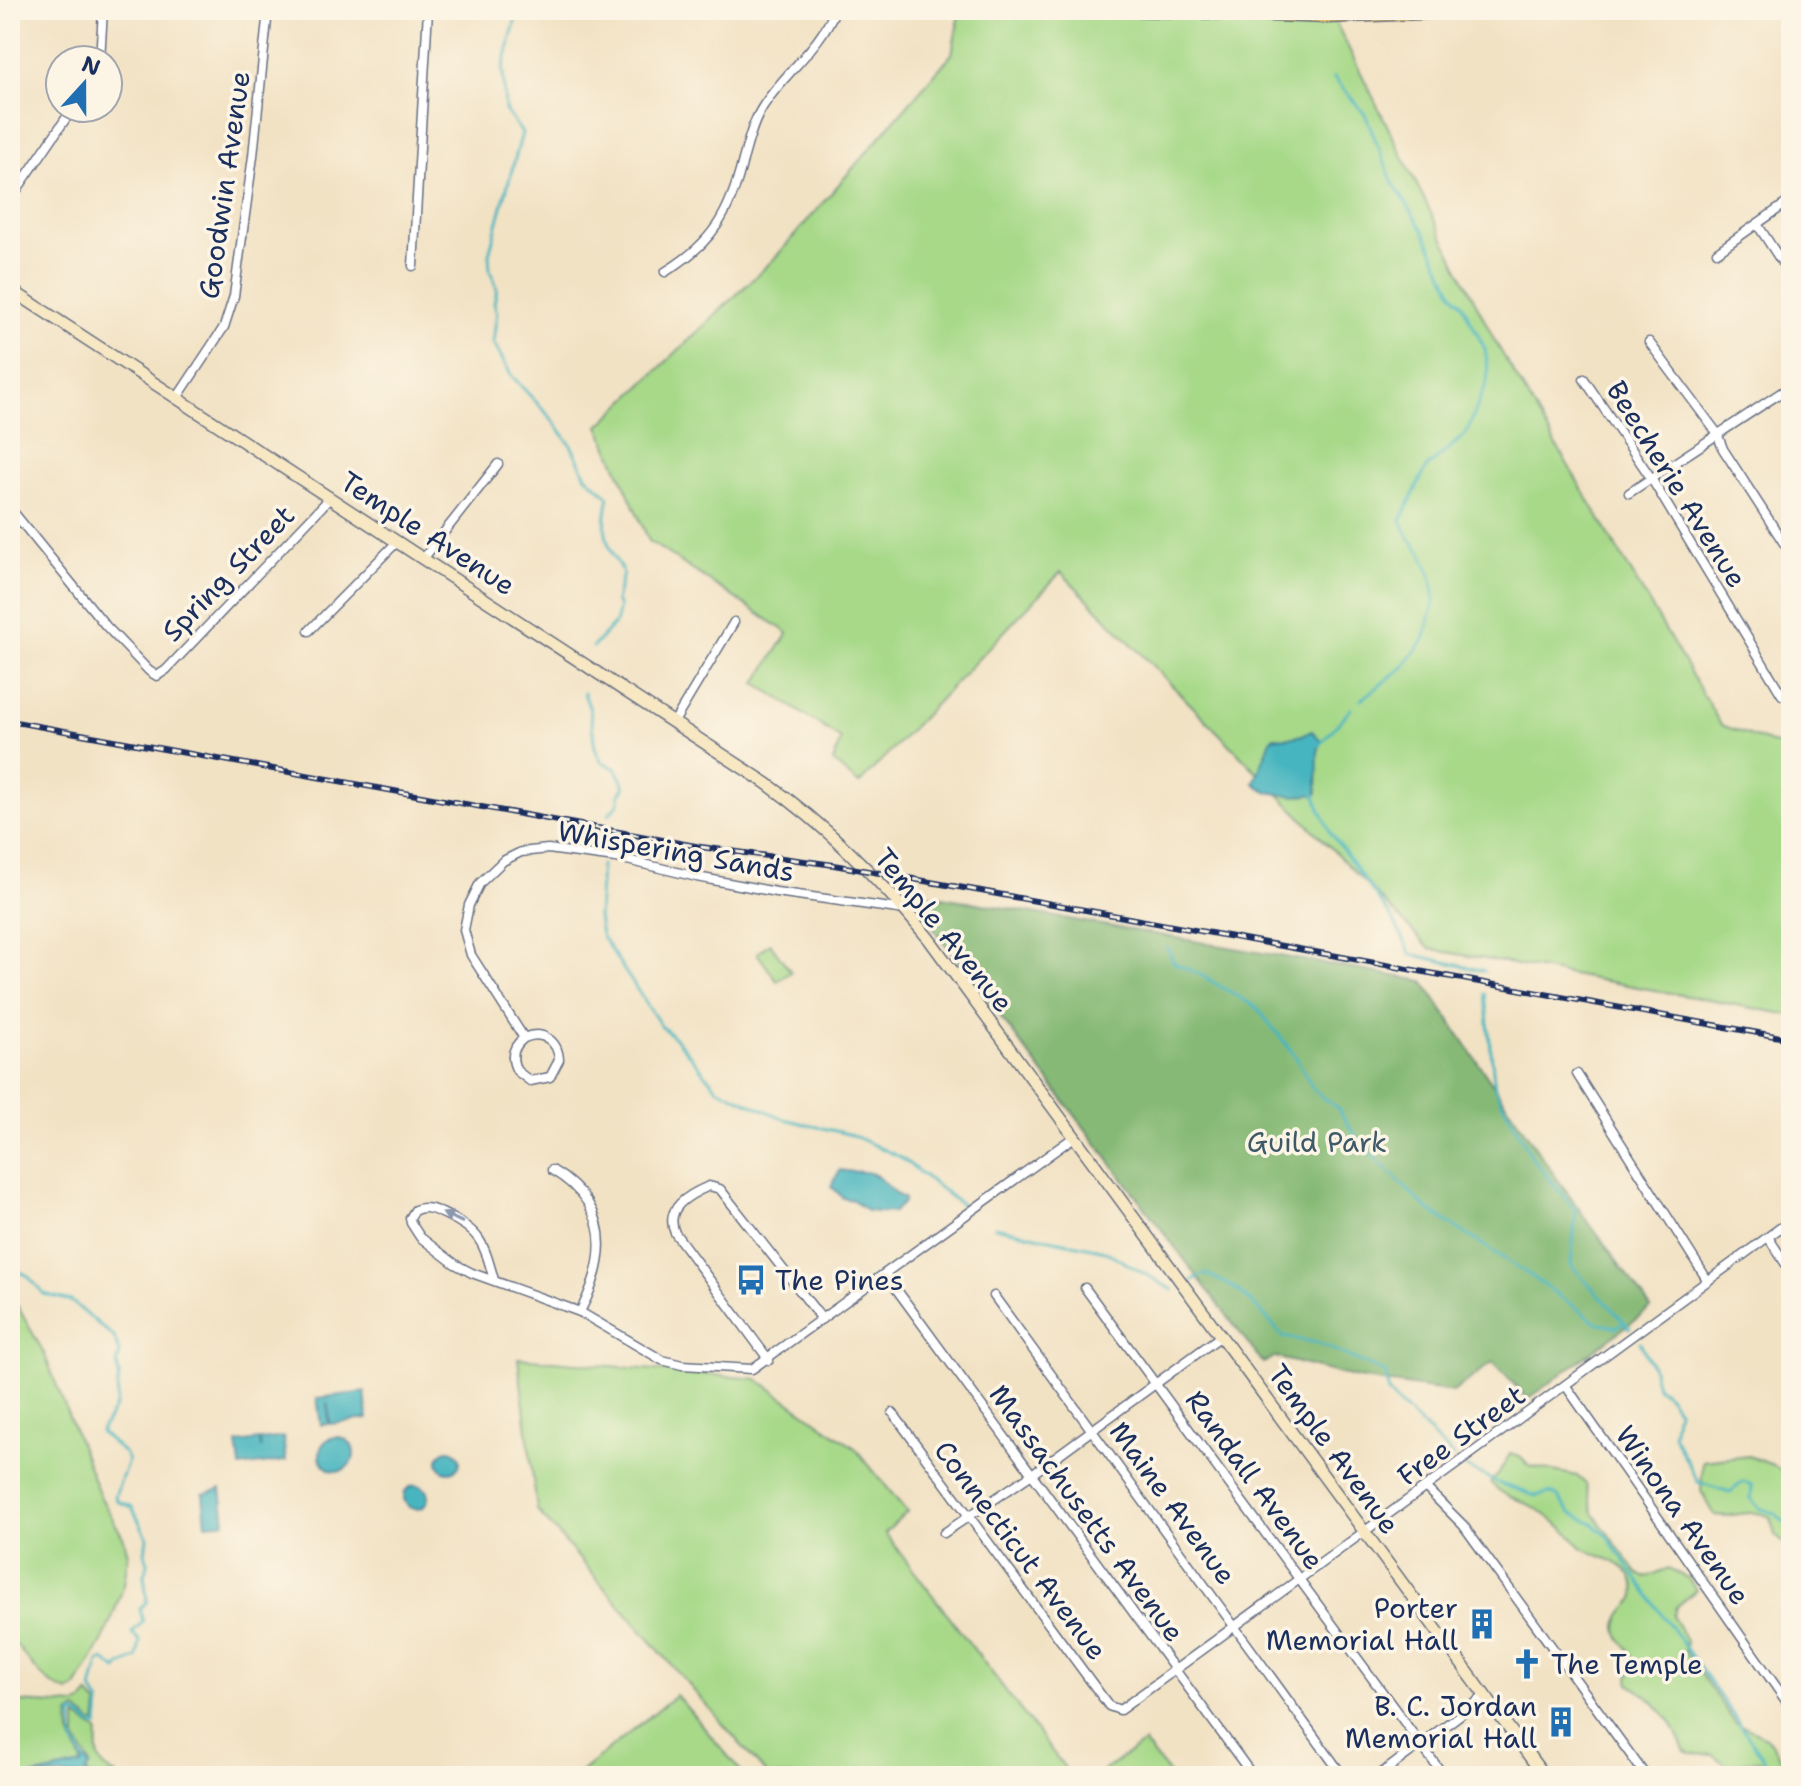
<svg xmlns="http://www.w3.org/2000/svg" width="1801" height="1786" font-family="'Shantell Sans',sans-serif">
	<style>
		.green { fill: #a7d989; stroke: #618474; stroke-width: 2 }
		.forest { fill: #85b975; stroke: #50746a; stroke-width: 2 }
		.water { fill: #46b5bf; stroke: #30728e; stroke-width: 2 }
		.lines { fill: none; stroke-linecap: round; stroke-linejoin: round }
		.stream { stroke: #46b5bf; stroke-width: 3 }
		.street-casing { stroke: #666e82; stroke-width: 11 }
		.secondary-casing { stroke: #666e82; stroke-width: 14 }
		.primary-casing { stroke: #666e82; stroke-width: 15 }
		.street { stroke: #fff; stroke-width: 8 }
		.secondary { stroke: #f7e8c3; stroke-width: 11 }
		.primary { stroke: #ebc669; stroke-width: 12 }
		.rail-casing { stroke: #1b2f5e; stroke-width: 6 }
		.rail { stroke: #fcf5e5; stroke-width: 3; stroke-dasharray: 9; stroke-linecap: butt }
		.oneway { fill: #8d97ae }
		.labels { text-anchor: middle; stroke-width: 7; stroke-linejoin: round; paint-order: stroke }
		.street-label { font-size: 28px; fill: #1b2f5e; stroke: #fcf5e5 }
		.park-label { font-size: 28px; fill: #3e5a69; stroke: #fcf5e5 }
		.poi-label { font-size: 28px; fill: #1b2f5e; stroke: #fcf5e5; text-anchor: start }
	</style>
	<rect width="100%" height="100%" fill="#fcf5e5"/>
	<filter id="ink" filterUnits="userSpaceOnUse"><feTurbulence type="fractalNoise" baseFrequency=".0125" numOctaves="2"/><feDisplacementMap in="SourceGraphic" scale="16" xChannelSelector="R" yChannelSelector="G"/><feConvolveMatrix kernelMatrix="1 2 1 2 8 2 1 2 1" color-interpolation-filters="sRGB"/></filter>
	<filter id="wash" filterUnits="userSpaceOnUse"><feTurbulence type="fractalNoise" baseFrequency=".006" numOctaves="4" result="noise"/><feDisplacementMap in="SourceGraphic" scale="32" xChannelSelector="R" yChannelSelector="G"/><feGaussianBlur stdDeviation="1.8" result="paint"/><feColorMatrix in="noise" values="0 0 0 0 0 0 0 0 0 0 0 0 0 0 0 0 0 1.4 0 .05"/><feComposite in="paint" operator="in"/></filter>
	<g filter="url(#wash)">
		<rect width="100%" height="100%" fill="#f2e2c4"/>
		<!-- green -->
		<g class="green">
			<polygon points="960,10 1334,19 1495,341 1721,725 1791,750 1791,1015 1430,949 1061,572 859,784 833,762 841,739 756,683 788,633 649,541 599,426 775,258 952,54"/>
			<polygon points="770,943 791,972 777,981 757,953"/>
			<path d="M10 1293 44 1353 100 1496 124 1539 128 1555 124 1585 112 1618 102 1642 76 1687 69 1692C41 1684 29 1659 10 1638Z"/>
			<polygon points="518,1358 757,1379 855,1448 907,1512 885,1533 1071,1776 768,1776 537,1510"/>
			<path d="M1510 1454 1520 1457 1529 1466 1577 1476 1586 1484 1593 1513 1638 1574C1652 1581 1654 1571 1668 1569L1688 1578 1696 1590 1676 1607 1673 1617 1686 1640 1685 1652 1735 1723 1767 1737 1786 1766 1781 1772 1784 1776H1777C1762 1754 1751 1760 1729 1767L1713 1755 1691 1754 1685 1751 1671 1722 1653 1701 1630 1684 1629 1677C1644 1650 1619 1650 1617 1628 1616 1610 1640 1604 1635 1586 1628 1560 1600 1559 1583 1548 1579 1546 1577 1542 1575 1539 1565 1529 1549 1517 1537 1509 1521 1499 1502 1497 1490 1482L1498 1475Z"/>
			<path d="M1748 1456 1773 1465 1791 1478V1550L1775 1535 1770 1517C1750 1507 1735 1519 1715 1515L1701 1491 1703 1461Z"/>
			<path d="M88 1694 98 1705 96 1723H92L77 1710 70 1714C66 1742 79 1745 82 1765L32 1776H10V1700L17 1702 76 1705 84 1701Z"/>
			<polygon points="676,1695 745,1776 576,1776"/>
			<path d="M76 1717 98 1731C97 1753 95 1766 118 1776H89L86 1773 90 1763 76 1740Z"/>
			<polygon points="1144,1743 1171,1776 1096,1776"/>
		</g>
		<!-- forest -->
		<polygon class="forest" points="925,894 1423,981 1555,1176 1651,1308 1528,1399 1493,1362 1453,1392 1357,1378 1275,1357 1263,1363 917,907"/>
		<!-- water -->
		<g class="water">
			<path d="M1312 731 1321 741 1318 752 1317 794C1298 797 1268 797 1254 783L1271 740 1274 737C1288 738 1299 738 1312 731Z"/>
			<path d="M840 1170C850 1173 864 1170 873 1174 886 1180 890 1194 904 1198V1202L892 1213 867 1211 853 1200 843 1198 831 1186Z"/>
			<polygon points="365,1392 368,1419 331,1424 327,1402 329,1424 321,1425 317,1398"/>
			<polygon points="283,1437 286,1461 240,1467 237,1443 259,1440 261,1449 260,1440"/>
			<circle cx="337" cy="1454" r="17"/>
			<circle cx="449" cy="1461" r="11"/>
			<circle cx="416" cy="1497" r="12"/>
			<polygon points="221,1489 225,1522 206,1524 203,1494"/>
			<polygon points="83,1758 90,1766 85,1772 89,1776 32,1776 82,1765"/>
		</g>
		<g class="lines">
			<!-- stream -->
			<g class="stream">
				<path d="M518 10 503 69 505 110 522 133 489 254 490 270 497 289 494 303 497 313 493 342 511 375 551 418 571 445 586 476 609 497C601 532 606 544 623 573L616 601 619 607 615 623 593 647"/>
				<polyline points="1333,77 1365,114 1392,181 1423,230 1453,293 1462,304 1485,349 1488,371 1487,382 1466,434 1426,468 1401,520 1409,538 1421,552 1431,575 1435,600 1424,640 1404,666 1361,700"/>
				<polyline points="584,693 590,710 595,748 601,761 616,769 625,787 619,795 619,803 609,814"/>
				<polyline points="1319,745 1351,709"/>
				<polyline points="1314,794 1330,832 1394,921 1411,954 1484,971"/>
				<polyline points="602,849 604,840"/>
				<polyline points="601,865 598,917 601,935 661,1026 676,1039 717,1088 784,1119 852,1135 900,1157 963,1206"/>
				<polyline points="1167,948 1174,963 1199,974 1256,1007 1294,1054 1314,1090 1338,1109 1360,1143 1426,1208 1531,1276 1599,1324 1617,1327 1624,1322"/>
				<polyline points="1485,994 1495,1089 1533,1159 1576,1211 1571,1265 1630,1328"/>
				<polyline points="10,1220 14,1225 17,1271 27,1275 44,1294 71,1301 114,1337 120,1353 117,1364 119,1375 116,1406 100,1432 125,1454 128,1461 115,1496 117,1501 132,1507 147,1537 145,1553 148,1563 144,1575 147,1601 140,1609 143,1621 132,1633 140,1641 137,1658 121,1665 117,1670 104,1660 99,1661 92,1690 100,1703 98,1726 93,1726 77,1714 72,1714 73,1739 84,1760"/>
				<polyline points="995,1227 1105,1251 1173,1290"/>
				<path d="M1193 1280 1204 1274C1237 1283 1262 1311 1283 1337L1318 1343 1386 1373 1388 1393 1453 1456"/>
				<polyline points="1640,1342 1652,1366 1657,1387 1670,1397 1677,1410 1673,1435 1698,1482 1730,1492 1743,1482 1752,1485 1751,1499 1759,1508 1774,1513 1791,1527"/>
				<polyline points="1464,1466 1501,1484 1536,1496 1550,1493 1557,1496 1571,1513 1591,1522 1606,1535 1776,1776"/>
			</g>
		</g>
	</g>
	<g filter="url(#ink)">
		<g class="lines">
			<!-- street casing -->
			<g class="street-casing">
				<g id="street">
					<polyline points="100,60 103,10"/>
					<polyline points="10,200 73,108"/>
					<polyline points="1757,224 1791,276"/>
					<polyline points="1717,252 1791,200"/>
					<polyline points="413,266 428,10"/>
					<path d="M665 272C713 243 730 213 743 160 748 143 752 124 762 108 783 74 820 48 835 10"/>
					<polyline points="1649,342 1717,433 1723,449 1791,554"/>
					<polyline points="1584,379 1651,478 1782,695"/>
					<polyline points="177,398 224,327 234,296 253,156 268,10"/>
					<polyline points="1629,493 1791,386"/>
					<polyline points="10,508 106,626 149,671 157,676 166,670 330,498"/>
					<polyline points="423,559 498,464"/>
					<polyline points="309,631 397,542"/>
					<polyline points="674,722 734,622"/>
					<path d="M524 1038C542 1030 558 1040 559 1060L550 1077 530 1081 517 1071C510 1058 512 1047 524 1038L471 955 464 930 469 905 480 883 503 861 521 852 548 849 623 859 697 877 776 892 905 910"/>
					<polyline points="1577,1074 1708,1281"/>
					<path d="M552 1170C611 1205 609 1257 580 1312"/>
					<polyline points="1768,1237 1791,1272"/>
					<polyline points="886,1275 1253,1776"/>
					<path d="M494 1280C484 1244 481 1231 446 1215 435 1210 426 1205 415 1210L410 1218 411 1223 420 1237 455 1264 472 1273 580 1312 662 1360 682 1365 752 1369 1074 1137"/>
					<polyline points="1085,1288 1444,1776"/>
					<polyline points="994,1296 1343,1776"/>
					<path d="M769 1360 675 1233C664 1208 688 1195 709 1186L720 1189 822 1319"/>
					<polyline points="1566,1386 1791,1708"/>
					<polyline points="893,1413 1109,1706 1120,1710 1791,1220"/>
					<polyline points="1426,1488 1463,1525 1646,1776"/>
					<polyline points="944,1533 1032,1474 1221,1336"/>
					<polyline points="1378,1776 1485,1696"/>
				</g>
			</g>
			<!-- secondary casing -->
			<g class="secondary-casing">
				<path id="secondary" d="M10 289 766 783C828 827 881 880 929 939L1544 1776"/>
			</g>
			<!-- primary casing -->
			<g class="primary-casing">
				<polyline id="primary" points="1138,10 1327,17 1488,10"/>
			</g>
			<!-- street -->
			<use href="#street" class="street"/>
			<!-- secondary -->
			<use href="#secondary" class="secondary"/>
			<!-- primary -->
			<use href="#primary" class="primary"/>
			<!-- rail casing -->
			<g class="rail-casing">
				<polyline id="rail" points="10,721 701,847 834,865 981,891 1791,1039"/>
			</g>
			<!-- rail -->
			<use href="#rail" class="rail"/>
		</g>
		<!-- one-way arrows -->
		<defs><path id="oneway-solid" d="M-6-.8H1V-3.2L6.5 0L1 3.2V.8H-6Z" transform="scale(2)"/></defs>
		<use class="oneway" href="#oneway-solid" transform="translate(453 1218) rotate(-155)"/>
	</g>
	<!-- icons -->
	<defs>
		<g id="bus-bare" transform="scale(2.4)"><path d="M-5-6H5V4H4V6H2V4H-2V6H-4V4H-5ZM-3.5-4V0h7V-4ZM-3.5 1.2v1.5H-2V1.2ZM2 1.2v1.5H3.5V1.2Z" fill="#1f6fb2" stroke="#fcf5e5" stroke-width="2.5" paint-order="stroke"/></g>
		<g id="building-bare" transform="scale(2.4)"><path d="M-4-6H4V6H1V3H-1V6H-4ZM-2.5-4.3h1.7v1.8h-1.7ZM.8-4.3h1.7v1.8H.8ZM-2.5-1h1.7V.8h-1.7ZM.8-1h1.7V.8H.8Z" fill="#1f6fb2" stroke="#fcf5e5" stroke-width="2.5" paint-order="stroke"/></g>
		<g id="church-bare" transform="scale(2.4)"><path d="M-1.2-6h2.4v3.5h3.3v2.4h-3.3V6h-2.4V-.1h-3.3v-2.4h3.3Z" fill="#1f6fb2" stroke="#fcf5e5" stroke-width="2.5" paint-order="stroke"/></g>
	</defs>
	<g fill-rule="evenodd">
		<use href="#bus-bare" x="751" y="1280"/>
		<use href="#building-bare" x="1482" y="1624"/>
		<use href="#church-bare" x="1527" y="1664"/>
		<use href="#building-bare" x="1561" y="1722"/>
	</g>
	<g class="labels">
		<!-- street labels -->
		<g class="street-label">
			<text transform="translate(224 185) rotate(-82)" y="10">Goodwin Avenue</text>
			<text transform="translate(1677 484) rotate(58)" y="10">Beecherie Avenue</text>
			<text transform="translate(428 533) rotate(33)" y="10">Temple Avenue</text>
			<text transform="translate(228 573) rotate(-46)" y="10">Spring Street</text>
			<text transform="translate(676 851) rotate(10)" y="10">Whispering Sands</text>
			<text transform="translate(944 930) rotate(51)" y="10">Temple Avenue</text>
			<text transform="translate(1461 1435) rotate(-36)" y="10">Free Street</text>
			<text transform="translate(1334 1449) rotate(54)" y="10">Temple Avenue</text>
			<text transform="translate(1255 1480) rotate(54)" y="10">Randall Avenue</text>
			<text transform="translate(1173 1503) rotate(54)" y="10">Maine Avenue</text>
			<text transform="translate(1087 1513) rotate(54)" y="10">Massachusetts Avenue</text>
			<text transform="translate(1683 1515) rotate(55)" y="10">Winona Avenue</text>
			<text transform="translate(1021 1550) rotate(53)" y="10">Connecticut Avenue</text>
		</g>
		<!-- park labels -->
		<g class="park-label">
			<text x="1317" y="1152">Guild Park</text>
		</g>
		<!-- poi labels -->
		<g class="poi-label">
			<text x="775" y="1290">The Pines</text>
			<text x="1458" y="1618" text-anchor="end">Porter<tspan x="1458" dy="32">Memorial Hall</tspan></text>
			<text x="1551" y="1674">The Temple</text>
			<text x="1537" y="1716" text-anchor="end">B. C. Jordan<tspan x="1537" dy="32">Memorial Hall</tspan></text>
		</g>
	</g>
	<!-- margin -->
	<rect width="1801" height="1786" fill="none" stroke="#fcf5e5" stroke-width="40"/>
	<!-- north arrow -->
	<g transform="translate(84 84) rotate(21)"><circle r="38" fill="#fcf5e5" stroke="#a2a6af" stroke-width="2"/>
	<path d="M0-6L14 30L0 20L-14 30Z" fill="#1f6fb2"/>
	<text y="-12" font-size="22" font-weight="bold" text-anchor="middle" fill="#1b2f5e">N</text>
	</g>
</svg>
